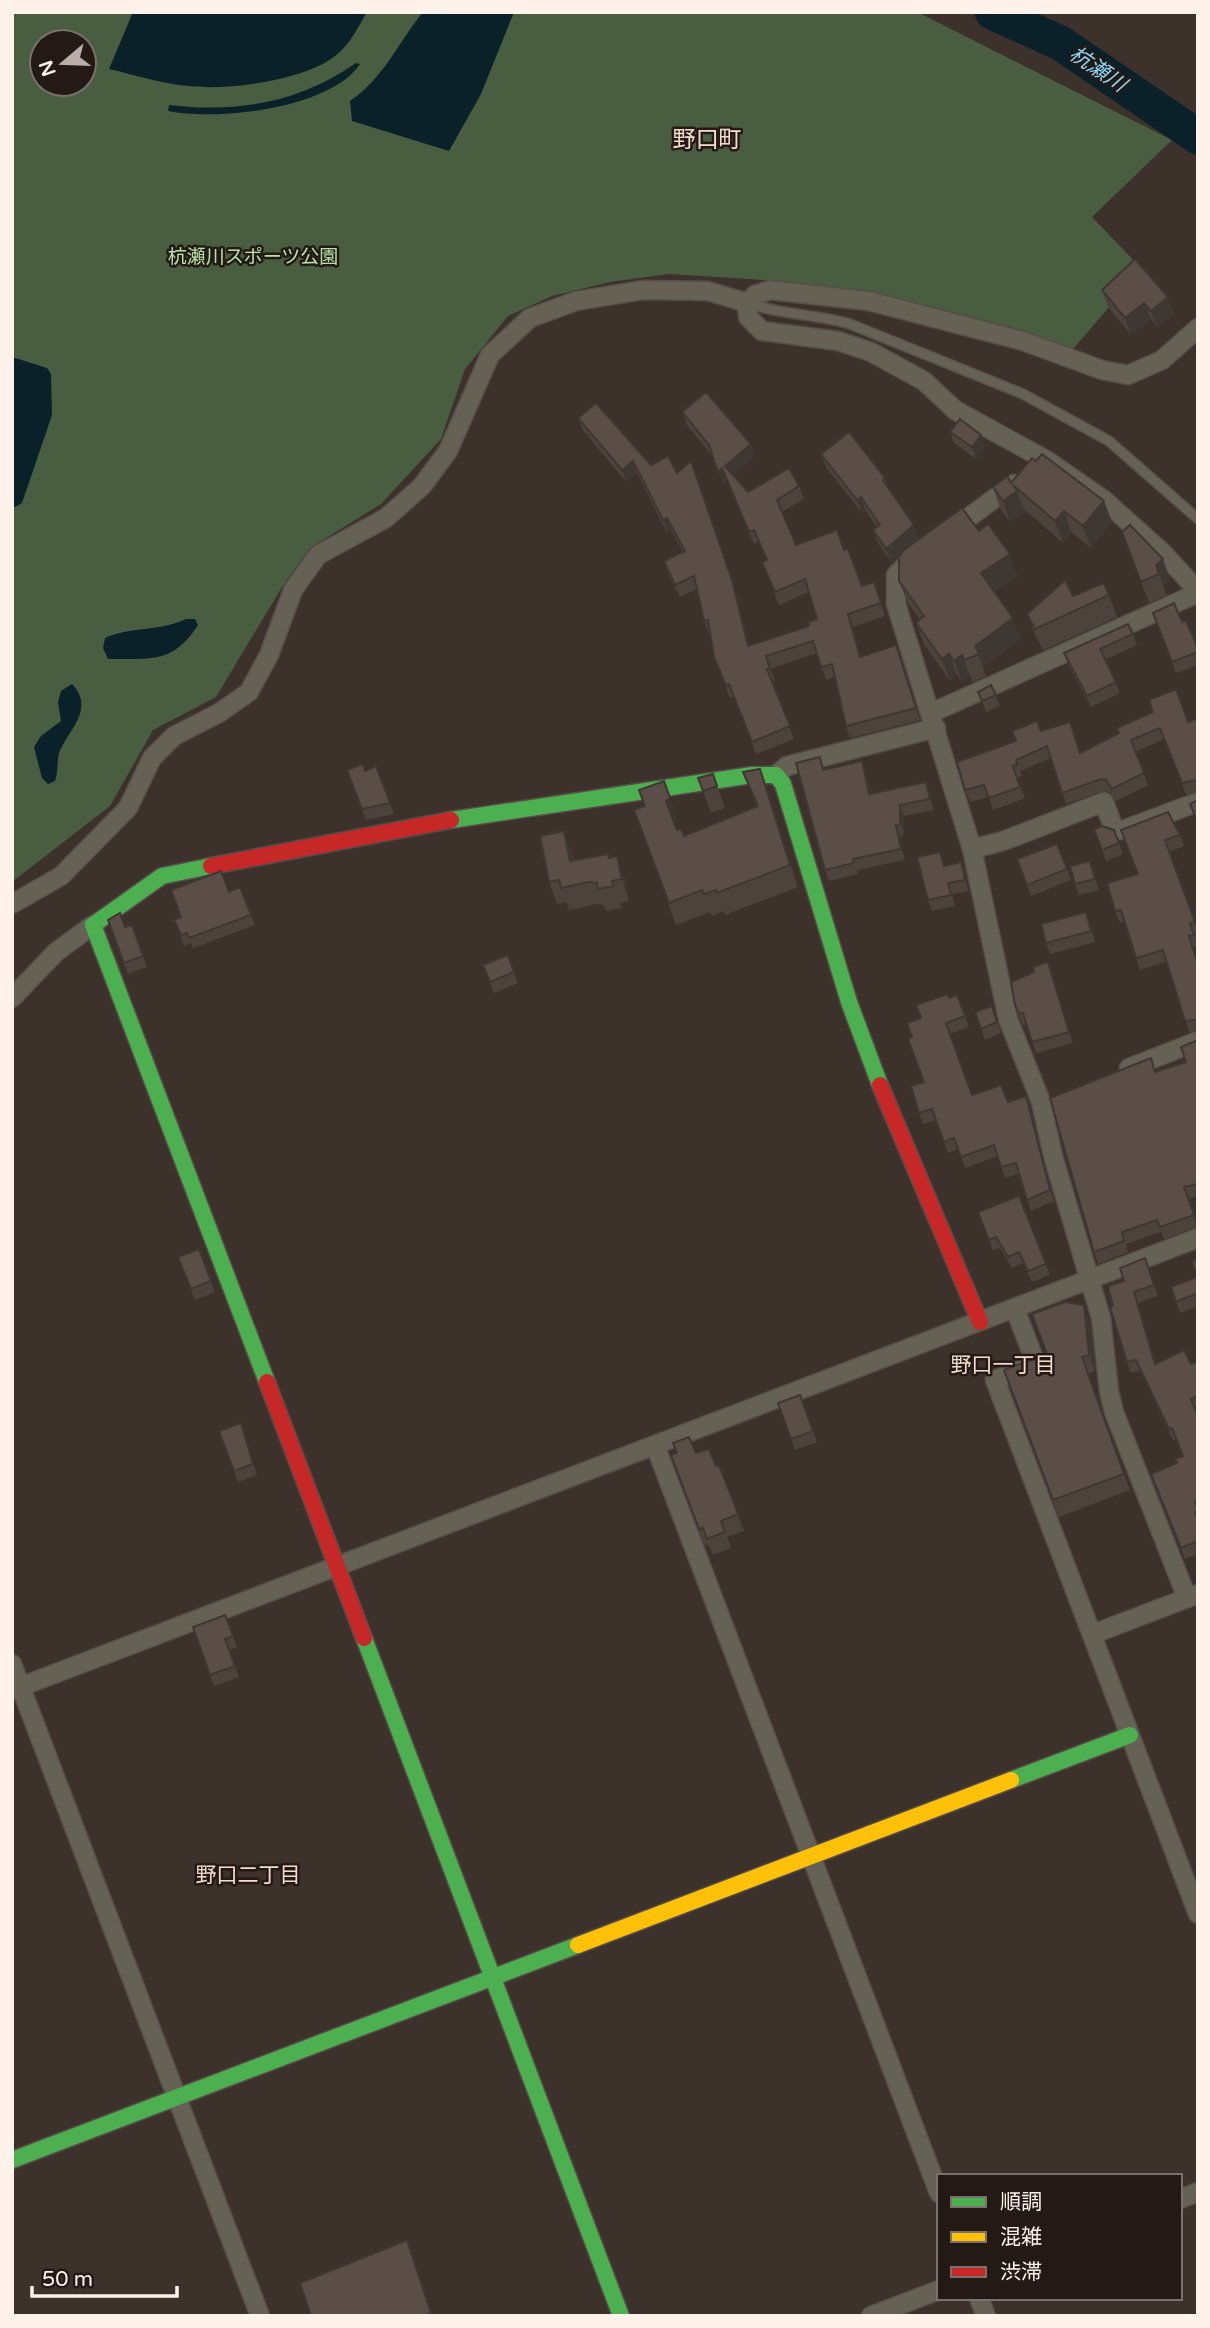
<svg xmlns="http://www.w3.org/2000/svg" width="1210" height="2328" font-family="'Varela Round','Noto Sans JP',sans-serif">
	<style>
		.green { fill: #495d40; fill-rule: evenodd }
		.water { fill: #0b2129 }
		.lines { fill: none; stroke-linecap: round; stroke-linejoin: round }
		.river { stroke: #0b2129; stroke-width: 35 }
		.lane-casing { stroke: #564d48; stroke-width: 12 }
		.street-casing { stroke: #564d48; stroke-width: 21 }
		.fast-casing { stroke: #564d48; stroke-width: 19 }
		.slow-casing { stroke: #564d48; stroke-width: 19 }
		.jam-casing { stroke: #564d48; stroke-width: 19 }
		.lane { stroke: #666155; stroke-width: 9 }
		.street { stroke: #666155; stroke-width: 18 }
		.fast { stroke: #4caf50; stroke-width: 16 }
		.slow { stroke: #ffc107; stroke-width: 16 }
		.jam { stroke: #c62828; stroke-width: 16 }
		.wall { fill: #4d433d }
		.shaded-wall { fill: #3f3732 }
		.building { fill: #5a4e47; stroke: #3f3732; stroke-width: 2 }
		.labels { text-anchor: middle; stroke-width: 5; stroke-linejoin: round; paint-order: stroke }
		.park-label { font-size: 19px; fill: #b6e2a8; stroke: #231a15 }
		.water-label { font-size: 21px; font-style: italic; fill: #8bd9fc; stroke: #231a15 }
		.neighbourhood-label { font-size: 21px; fill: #f5dbcd; stroke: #231a15 }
		.quarter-label { font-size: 23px; fill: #f5dbcd; stroke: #231a15 }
	</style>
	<rect width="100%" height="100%" fill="#3c312b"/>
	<!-- green -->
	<path class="green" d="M12 12H917L1172 140 1092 217 1142 269 1073 349 883 296 764 280 669 274 610 282 552 296 508 316 465 369 441 439 381 504 310 548 282 587 216 697 153 730 110 806 12 882ZM42 42H84V84H42Z"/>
	<!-- water -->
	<g class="water">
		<path d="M133 12H367C358 27 350 45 335 56 305 80 227 91 189 86 162 84 135 75 109 69Z"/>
		<path d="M423 12H514L481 94 449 151 352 121 350 101C383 79 398 43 423 12Z"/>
		<path d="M356 63 360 64C330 109 217 121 168 111L169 105C237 113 299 103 356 63Z"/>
		<polygon points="12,357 47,368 51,374 52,415 22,503 13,508 12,515"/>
		<path d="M186 619H195L198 625C172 665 151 658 108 659L103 648 105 638C131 626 159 632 186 619Z"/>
		<path d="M72 684C94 707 72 727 61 748 56 758 59 770 55 781L48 784 42 778 34 747 41 736 61 721 58 702 61 691Z"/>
	</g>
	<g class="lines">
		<!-- river -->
		<polyline class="river" points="992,12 1062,44 1198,137"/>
		<!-- lane casing -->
		<g class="lane-casing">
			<path id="lane" d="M747 303C780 315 816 314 850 324L1023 394 1109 441 1198 519"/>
		</g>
		<!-- street casing -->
		<g class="street-casing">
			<g id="street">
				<polyline points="1198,328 1162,360 1128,375 1102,370 1023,341 869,301 770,290 755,295 747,303 748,317 762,331 838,341 871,352 924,381 955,410 1046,460 1104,500 1163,553 1198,591"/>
				<polyline points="949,532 1014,484"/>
				<polyline points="915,556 896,575 896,604 972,849 1008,1019 1041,1102 1053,1156 1101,1318 1109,1391 1114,1412 1187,1598"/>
				<polyline points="931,713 1198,593"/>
				<polyline points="776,775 787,766 936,728"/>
				<polyline points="972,849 1003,841 1104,802 1114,829 1123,830 1198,802"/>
				<polyline points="12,904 61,876 128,808 152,758 174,736 219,713 249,692 269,655 293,590 318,555 386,518 422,486 448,451 490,355 530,318 576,301 643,290 708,291 747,303"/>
				<polyline points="12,998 56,952 93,925"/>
				<polyline points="1129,1068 1198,1041"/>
				<polyline points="1015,1309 1036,1364 995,1380 1198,1914"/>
				<polyline points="655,1445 939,2193"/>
				<polyline points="1093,1634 1198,1594"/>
				<polyline points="12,1664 260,2316"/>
				<polyline points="12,1690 1198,1238"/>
				<polyline points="1180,2199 1198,2192"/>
				<polyline points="979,2298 986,2316"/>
				<polyline points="871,2316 939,2290"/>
			</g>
		</g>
		<!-- fast casing -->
		<g class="fast-casing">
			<g id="fast">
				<polyline points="451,820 752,775 776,775 783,784 849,1002 880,1085"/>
				<polyline points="211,866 162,876 93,925 267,1382"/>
				<polyline points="364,1638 621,2316"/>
				<polyline points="1011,1780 1130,1735"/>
				<polyline points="12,2160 578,1945"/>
			</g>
		</g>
		<!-- slow casing -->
		<g class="slow-casing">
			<polyline id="slow" points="578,1945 1011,1780"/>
		</g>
		<!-- jam casing -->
		<g class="jam-casing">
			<g id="jam">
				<polyline points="211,866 451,820"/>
				<polyline points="880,1085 980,1322"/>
				<polyline points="267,1382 364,1638"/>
			</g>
		</g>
		<!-- lane -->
		<use href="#lane" class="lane"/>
		<!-- street -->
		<use href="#street" class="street"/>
		<!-- fast -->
		<use href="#fast" class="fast"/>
		<!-- slow -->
		<use href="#slow" class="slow"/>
		<!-- jam -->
		<use href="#jam" class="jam"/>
	</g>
	<!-- wall -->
	<g class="wall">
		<polygon points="1102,290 1168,297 1174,314 1157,328 1151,319 1131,335 1108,307"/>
		<polygon points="596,403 736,592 749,645 809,626 817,619 809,592 779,605 762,562 766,560 759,542 754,544 727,481 723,484 713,457 687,425 682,412 751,444 755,456 733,475 748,492 799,486 804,499 782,512 796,545 844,550 862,586 874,582 885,616 853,627 861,657 901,657 920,720 850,738 846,726 835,677 826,680 817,653 770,669 775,681 772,682 794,739 756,754 734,697 730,698 714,657 710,633 709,634 704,621 697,589 680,597 668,574 664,561 683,552 671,530 667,533 637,473 626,482 583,430 578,418"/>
		<polygon points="950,432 985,446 976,459 954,443"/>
		<polygon points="821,454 885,478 889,489 919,539 913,544 979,531 1018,576 994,591 1021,639 983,667 986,676 973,682 970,676 962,682 957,675 950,681 924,644 916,623 920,620 907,602 899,581 902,553 891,562 878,543 873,530 877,527 866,511 862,513 826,467"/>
		<polygon points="1011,483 1112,522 1091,548 1071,532 1063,543 1024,509 1025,512 1010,522 1000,508 993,487"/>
		<polygon points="1122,532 1170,580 1163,586 1167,595 1149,603"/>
		<polygon points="1109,595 1117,617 1043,650 1035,635 1027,614 1073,596"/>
		<polygon points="1153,613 1182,622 1198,648 1198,665 1176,673"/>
		<polygon points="1133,634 1137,645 1105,660 1120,693 1091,707 1068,664 1064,653"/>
		<polygon points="991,685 1000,706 986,712 978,692"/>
		<polygon points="1198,718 1198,792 1186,794 1164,739 1135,752 1148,785 1116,801 1110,792 1105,791 1066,804 1051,758 1020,771 1022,776 1017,778 1025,798 993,810 989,797 970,802 965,790 1016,741 1041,731 1075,733 1080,753 1119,733 1188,722"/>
		<polygon points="862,761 866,772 871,793 926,782 930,793 934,810 904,816 904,835 900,836 905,860 857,870 858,874 829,881 825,870 824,769"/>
		<polygon points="376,766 394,814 366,820 347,770 365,771"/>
		<polygon points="743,772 768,791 798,887 725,915 724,911 712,916 710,912 676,925 634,810 677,819 674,822 677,830 684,836 757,807"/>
		<polygon points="713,774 725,808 711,813 698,778"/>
		<polygon points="1094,829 1114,830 1123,854 1106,861"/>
		<polygon points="1121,830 1180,835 1184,846 1169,852 1198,929 1198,934 1195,935 1198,946 1193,948 1198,963 1198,1032 1189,1032 1167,961 1140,970 1124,921 1120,923 1115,911 1138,874"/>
		<polygon points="572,853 574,861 608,854 609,858 625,878 629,901 620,903 622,908 606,911 603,905 597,904 569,910 566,902 557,904 549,882"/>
		<polygon points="1017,859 1067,869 1071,880 1031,896"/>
		<polygon points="1090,861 1099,890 1079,895 1075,884"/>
		<polygon points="961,862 966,873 969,891 952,894 955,906 932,911 928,900 945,866"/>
		<polygon points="240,887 255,925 193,948 191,943 184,946 174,920 229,892"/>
		<polygon points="108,920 125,927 132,925 147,967 128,974"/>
		<polygon points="1090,923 1095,942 1050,954 1046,943"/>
		<polygon points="508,955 518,983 494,993 483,965"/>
		<polygon points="1052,973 1073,1043 1036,1053 1027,1024 1023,1026 1015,1005"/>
		<polygon points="957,995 969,1027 950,1034 972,1095 1008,1102 1026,1096 1030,1107 1054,1201 1031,1211 1019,1174 1005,1178 998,1156 965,1168 958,1149 948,1153 936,1120 923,1124 919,1113 924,1082 912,1037 920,1018 949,998"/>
		<polygon points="992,1006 1001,1033 985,1040 975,1012"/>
		<polygon points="1198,1040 1198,1196 1188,1199 1198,1227 1164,1239 1161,1232 1126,1244 1128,1252 1098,1264 1094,1252 1156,1072 1186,1062"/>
		<polygon points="1019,1196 1050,1275 1032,1282 1023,1263 1012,1268 1000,1248 993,1250 978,1212"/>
		<polygon points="199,1249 215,1292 195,1300 178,1257"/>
		<polygon points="1145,1258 1158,1296 1138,1303 1156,1364 1191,1364 1198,1361 1198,1409 1196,1410 1198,1416 1198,1554 1185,1559 1151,1474 1177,1463 1182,1456 1176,1439 1173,1440 1140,1371 1131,1373 1127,1362 1113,1306 1124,1281"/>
		<polygon points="1198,1259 1198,1306 1180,1313 1171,1287 1197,1277"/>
		<polygon points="1090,1322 1095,1371 1088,1374 1130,1490 1059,1517 1004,1370 1047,1354"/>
		<polygon points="800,1395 817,1442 795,1450 778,1403"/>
		<polygon points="219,1431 245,1434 257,1475 238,1482"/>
		<polygon points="696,1453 716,1466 719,1465 744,1531 727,1537 731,1548 713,1555 709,1545 705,1546 671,1455"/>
		<polygon points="225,1615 237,1647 229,1650 239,1677 214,1686 193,1627"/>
	</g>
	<!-- shaded-wall -->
	<g class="shaded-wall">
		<polygon points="1168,297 1174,314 1157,328 1151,311"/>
		<polygon points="1144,303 1151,319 1131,335 1125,318"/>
		<polygon points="981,435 985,446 976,459 972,447"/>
		<polygon points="751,444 755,456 729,479 725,466"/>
		<polygon points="633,461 637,473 626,482 622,470"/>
		<polygon points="691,461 736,592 752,658 748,646"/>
		<polygon points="722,468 727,481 723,484 718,472"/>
		<polygon points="1017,491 1025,512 1010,522 1003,501"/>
		<polygon points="861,497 866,511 862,513 857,500"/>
		<polygon points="1104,501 1112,522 1091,548 1083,526"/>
		<polygon points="1064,511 1071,532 1063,543 1055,521"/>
		<polygon points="667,518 671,530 667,533 663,520"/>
		<polygon points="914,525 919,539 891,562 886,549"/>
		<polygon points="1010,554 1018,576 989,595 981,573"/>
		<polygon points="1163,559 1170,580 1163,586 1156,565"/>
		<polygon points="848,614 853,627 864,669 860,657"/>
		<polygon points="1013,618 1021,639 983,667 975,646"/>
		<polygon points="949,654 957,675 950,681 942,659"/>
		<polygon points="962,655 970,676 962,682 954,661"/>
		<polygon points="862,761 866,772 873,805 869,794"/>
		<polygon points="760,769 768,791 798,887 790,865"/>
		<polygon points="926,782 930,793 934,810 930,799"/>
		<polygon points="670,798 677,819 674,823 666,801"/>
		<polygon points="900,805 904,816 904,835 900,824"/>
		<polygon points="896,825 900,836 905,860 901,849"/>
		<polygon points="564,831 572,853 578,883 570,861"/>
		<polygon points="617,856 625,878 629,901 622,879"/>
		<polygon points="961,862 966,873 969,891 965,880"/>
		<polygon points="1048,962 1052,973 1073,1043 1069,1032"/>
		<polygon points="1026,1096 1030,1107 1054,1201 1050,1190"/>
		<polygon points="1134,1292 1138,1303 1159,1375 1155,1364"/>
		<polygon points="1084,1305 1090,1322 1095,1371 1089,1355"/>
	</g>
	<!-- building -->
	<g class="building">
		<polygon points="1135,259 1168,297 1151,311 1144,303 1125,318 1102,290"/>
		<polygon points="706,392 751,444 725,466 748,492 789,468 799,486 777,500 796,545 837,530 844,550 848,549 862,586 874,582 881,603 848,614 860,657 896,645 916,708 846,726 832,664 821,667 813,641 766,656 770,668 767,669 790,726 752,742 729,684 726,686 714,657 708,620 704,621 694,576 675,585 664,561 685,551 667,518 663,520 633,461 622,470 578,418 596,403 651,465 668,456 677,473 691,461 732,580 748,646 809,626 808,622 817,619 805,579 775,592 762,562 767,560 754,530 749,532 722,468 718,472 709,445 682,412"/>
		<polygon points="960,419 981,435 972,447 950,432"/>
		<polygon points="849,432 885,478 883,480 914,525 886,549 873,530 880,525 861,497 857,500 821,454"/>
		<polygon points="1042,454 1104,501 1083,526 1064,511 1055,521 1013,485 1017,491 1003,501 993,487 1007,476 1011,483 1032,458 1036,461"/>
		<polygon points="962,508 979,531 988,524 1010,554 981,573 1013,618 975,646 979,654 965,660 962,655 954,661 949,654 942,659 916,623 924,616 899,581 899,557 904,550"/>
		<polygon points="1130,525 1163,559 1156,565 1159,574 1141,582 1122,532"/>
		<polygon points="1065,580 1073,596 1104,583 1109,595 1035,629 1027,614"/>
		<polygon points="1174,603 1182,622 1186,621 1198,648 1198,652 1172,662 1153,613"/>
		<polygon points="1128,624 1133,634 1100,649 1116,682 1087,696 1064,653"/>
		<polygon points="991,685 996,695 982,701 978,692"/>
		<polygon points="1176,689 1188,722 1198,718 1198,781 1196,780 1182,783 1160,728 1131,740 1144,773 1112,789 1106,780 1101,779 1062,793 1047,746 1016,760 1017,765 1013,766 1020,787 989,798 984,785 965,790 957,762 1016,741 1012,731 1037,721 1041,731 1070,722 1080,753 1119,733 1117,728 1153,712 1149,700"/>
		<polygon points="820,757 823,770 862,761 869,794 926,782 930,799 900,805 900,824 896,825 901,849 853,859 854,863 825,870 796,763"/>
		<polygon points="363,764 365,771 376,766 390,803 362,809 347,770"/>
		<polygon points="760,769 790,865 717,893 716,890 704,894 702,890 669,903 634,810 645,806 639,790 664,781 670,798 666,801 677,830 681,829 684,836 758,806 743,772"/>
		<polygon points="713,774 717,786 703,791 698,778"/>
		<polygon points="1198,800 1198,823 1190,804"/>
		<polygon points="1168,812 1180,835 1165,840 1195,922 1190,923 1194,935 1189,936 1198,965 1198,1020 1185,1021 1163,950 1136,958 1121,910 1115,911 1107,883 1138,874 1121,830"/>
		<polygon points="1102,826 1114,830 1119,843 1102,850 1094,829"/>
		<polygon points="564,831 570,861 608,854 609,858 617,856 622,879 612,881 614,886 598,889 597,883 589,882 561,888 559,880 549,882 540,836"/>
		<polygon points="1057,844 1067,869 1027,885 1017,859"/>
		<polygon points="940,852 944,866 961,862 965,880 948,883 951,895 928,900 917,857"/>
		<polygon points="1090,861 1095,879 1075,884 1070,866"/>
		<polygon points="221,871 229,892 240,887 251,915 189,938 187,933 181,935 174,920 181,917 171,890"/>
		<polygon points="1086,912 1091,931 1046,943 1041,924"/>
		<polygon points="120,913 125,927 132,925 143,956 124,963 108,920"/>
		<polygon points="508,955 514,972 490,982 483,965"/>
		<polygon points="1048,962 1069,1032 1032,1042 1023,1013 1019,1014 1015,1005 1011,982 1034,972 1033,967"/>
		<polygon points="948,994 949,998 957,995 965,1016 946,1023 972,1095 1001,1085 1008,1102 1026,1096 1050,1190 1027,1200 1016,1163 1001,1167 994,1145 961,1157 954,1138 944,1142 932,1109 919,1113 911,1086 924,1082 908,1039 912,1037 907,1023 921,1018 916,1005"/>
		<polygon points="992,1006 997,1022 981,1029 975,1012"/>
		<polygon points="1198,1040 1198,1184 1184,1187 1194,1215 1160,1227 1157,1220 1122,1232 1124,1241 1094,1252 1050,1098 1151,1058 1155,1072 1186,1062 1181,1047"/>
		<polygon points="1019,1196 1046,1264 1028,1271 1019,1252 1008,1257 996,1237 989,1240 978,1212"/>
		<polygon points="199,1249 211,1281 191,1289 178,1257"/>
		<polygon points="1145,1258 1154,1285 1134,1292 1155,1364 1184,1350 1191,1364 1198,1361 1198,1396 1191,1399 1198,1416 1198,1499 1195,1501 1198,1509 1198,1511 1195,1512 1198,1519 1198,1541 1181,1548 1151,1474 1177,1463 1175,1459 1183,1456 1172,1428 1169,1429 1136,1360 1127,1362 1110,1307 1113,1306 1108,1286 1124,1281 1120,1268"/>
		<polygon points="1198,1259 1198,1293 1176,1302 1171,1287 1197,1277 1192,1261"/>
		<polygon points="1065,1302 1084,1305 1089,1355 1082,1357 1124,1474 1053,1500 1004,1370 1047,1354 1032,1314"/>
		<polygon points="800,1395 813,1431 791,1439 778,1403"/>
		<polygon points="241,1423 253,1464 234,1471 219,1431"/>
		<polygon points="689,1437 696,1453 709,1449 716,1466 719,1465 738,1514 721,1521 725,1532 707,1539 703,1528 699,1529 671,1455 677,1453 673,1443"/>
		<polygon points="225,1615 233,1636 225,1639 235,1666 210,1675 193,1627"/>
		<polygon points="407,2240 431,2313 423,2316 311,2316 300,2283"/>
	</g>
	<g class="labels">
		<!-- park labels -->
		<g class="park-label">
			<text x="253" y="263">杭瀬川スポーツ公園</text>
		</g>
		<!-- water labels -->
		<g class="water-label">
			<text transform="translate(1098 69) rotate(34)" y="7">杭瀬川</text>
		</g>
		<!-- neighbourhood labels -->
		<g class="neighbourhood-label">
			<text x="1003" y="1372">野口一丁目</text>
			<text x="248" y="1882">野口二丁目</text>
		</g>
		<!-- quarter labels -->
		<g class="quarter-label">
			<text x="707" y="147">野口町</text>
		</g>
	</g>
	<!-- border -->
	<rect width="1210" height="2328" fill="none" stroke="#fff2eb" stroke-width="28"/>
	<!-- legend -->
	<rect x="937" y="2174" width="245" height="126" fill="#231a15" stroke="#7b706b" stroke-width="2"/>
	<rect x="951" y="2197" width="35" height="10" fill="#4caf50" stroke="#7b706b" stroke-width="2"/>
	<text x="1000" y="2209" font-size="21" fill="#fff2eb">順調</text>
	<rect x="951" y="2232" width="35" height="10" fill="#ffc107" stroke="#7b706b" stroke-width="2"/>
	<text x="1000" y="2244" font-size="21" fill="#fff2eb">混雑</text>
	<rect x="951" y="2267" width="35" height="10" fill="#c62828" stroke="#7b706b" stroke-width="2"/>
	<text x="1000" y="2279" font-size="21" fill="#fff2eb">渋滞</text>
	<!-- north arrow -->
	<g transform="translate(63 63) rotate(251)"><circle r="33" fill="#231a15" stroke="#7b706b" stroke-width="2"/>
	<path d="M0-5L12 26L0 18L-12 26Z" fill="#bbaea8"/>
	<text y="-10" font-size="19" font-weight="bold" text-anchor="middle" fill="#fff2eb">N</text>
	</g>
	<!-- scale -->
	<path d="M32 2286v10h145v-10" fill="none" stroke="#fff2eb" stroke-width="3.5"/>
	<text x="42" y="2286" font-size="21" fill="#fff2eb" stroke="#231a15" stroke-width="5" paint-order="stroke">50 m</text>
</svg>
